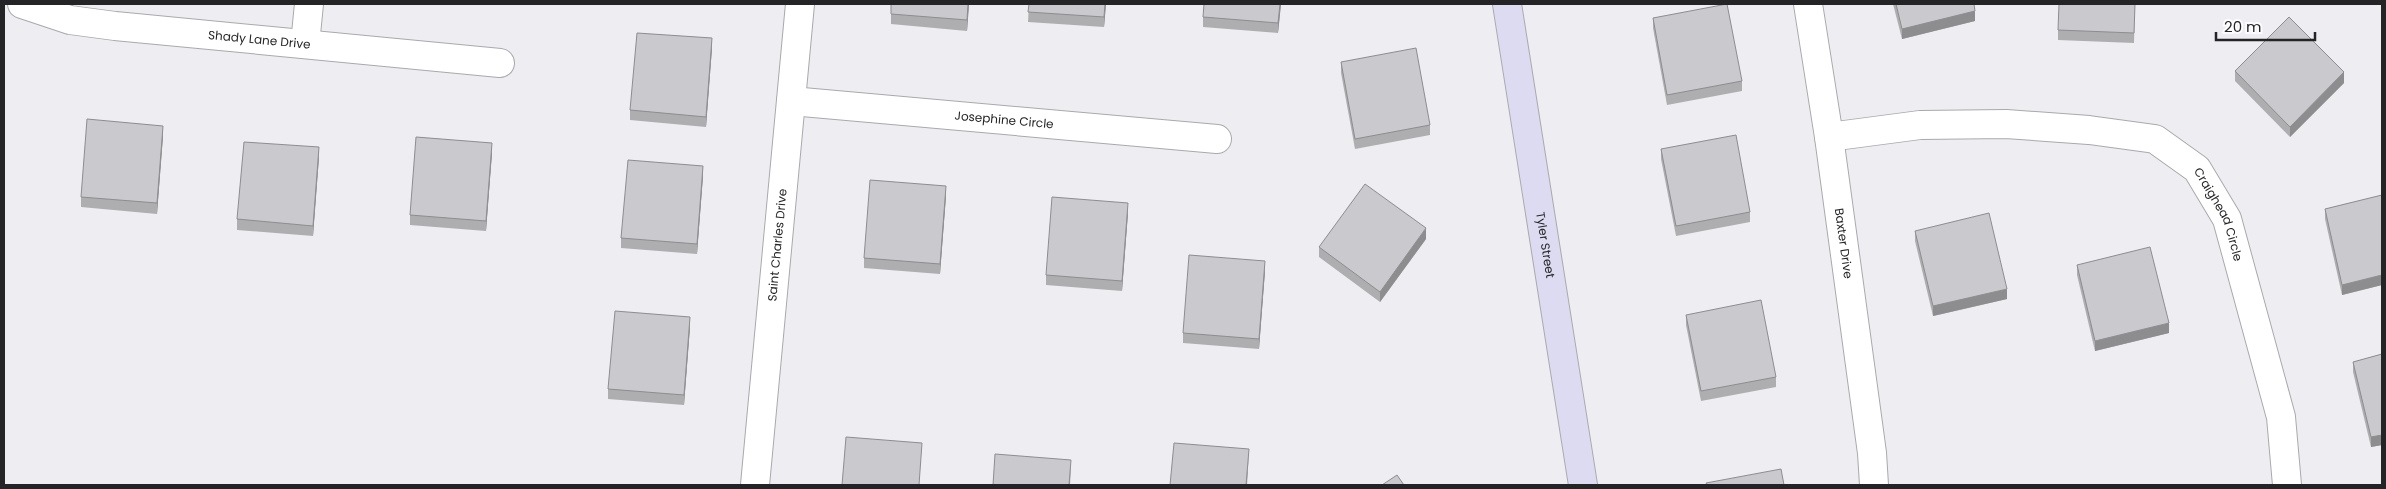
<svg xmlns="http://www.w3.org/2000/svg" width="2386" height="489" font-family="Poppins,sans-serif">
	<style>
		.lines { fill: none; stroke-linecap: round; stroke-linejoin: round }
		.street-casing { stroke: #a9a9ad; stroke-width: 30 }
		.secondary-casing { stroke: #a9a9ad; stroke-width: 30 }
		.street { stroke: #fff; stroke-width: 28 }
		.secondary { stroke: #dddbf2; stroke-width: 28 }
		.wall { fill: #aeaeb1 }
		.shaded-wall { fill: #8d8d90 }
		.building { fill: #cacace; stroke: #8d8d90 }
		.labels { text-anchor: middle; stroke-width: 4; stroke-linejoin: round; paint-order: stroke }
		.street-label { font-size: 12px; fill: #242426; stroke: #fcfcff }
	</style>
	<rect width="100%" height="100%" fill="#eeeef2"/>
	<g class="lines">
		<!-- street casing -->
		<g class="street-casing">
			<g id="street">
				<path id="s1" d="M22 4 70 20 115 26 500 63"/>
				<path id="s2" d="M1808 4 1829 137 1872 453 1874 485"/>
				<polyline points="305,44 309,4"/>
				<path id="s3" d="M791 101 1217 139"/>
				<path id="s4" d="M1829 137 1920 125 2006 124 2089 130 2155 139 2197 169 2227 219 2281 417 2287 485"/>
				<path id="s5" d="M755 485 800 4"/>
			</g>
		</g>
		<!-- secondary casing -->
		<g class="secondary-casing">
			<g id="secondary">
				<path id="s6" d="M1507 4 1583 485"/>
			</g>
		</g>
		<!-- street -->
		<use href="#street" class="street"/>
		<!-- secondary -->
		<use href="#secondary" class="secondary"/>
	</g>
	<!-- wall -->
	<g class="wall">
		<polygon points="969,4 967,31 891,24 891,14"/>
		<polygon points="1029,4 1106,4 1104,27 1028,22"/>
		<polygon points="1281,4 1278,33 1203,27 1203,17"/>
		<polygon points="1893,4 1974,4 1975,21 1902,39"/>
		<polygon points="2135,4 2134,43 2058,40 2058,30"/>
		<polygon points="1653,18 1742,81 1742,91 1667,105 1653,28"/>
		<polygon points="712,48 706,127 630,120 630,110"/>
		<polygon points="1341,62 1430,125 1430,135 1355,149 1341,73"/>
		<polygon points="2235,71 2344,83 2290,137 2235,81"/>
		<polygon points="163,136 157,214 81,207 81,197"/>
		<polygon points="1661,149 1750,212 1750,222 1676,236 1661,159"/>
		<polygon points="492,153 486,231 410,225 410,215"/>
		<polygon points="319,157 313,236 237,230 237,219"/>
		<polygon points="703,176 697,254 621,248 621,238"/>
		<polygon points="2382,195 2382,285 2342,295 2325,219 2325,209"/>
		<polygon points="946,196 940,274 864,268 864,258"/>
		<polygon points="1128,213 1122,291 1046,285 1046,275"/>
		<polygon points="1915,231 2007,299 1933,316 1915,241"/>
		<polygon points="1426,239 1380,302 1319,257 1319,247"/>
		<polygon points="2077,265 2169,333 2095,351 2077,275"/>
		<polygon points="1265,271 1259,349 1183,343 1183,333"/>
		<polygon points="1686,315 1776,377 1776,387 1701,401 1686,325"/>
		<polygon points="690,327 684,405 608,399 608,389"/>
		<polygon points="2382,354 2382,445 2371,447 2353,372 2353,362"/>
	</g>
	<!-- shaded-wall -->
	<g class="shaded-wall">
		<polygon points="968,4 969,4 967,31 967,20"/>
		<polygon points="1105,4 1106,4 1104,27 1104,17"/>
		<polygon points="1280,4 1281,4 1278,33 1278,23"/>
		<polygon points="1975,11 1975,21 1902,39 1902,29"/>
		<polygon points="712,38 712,48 706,127 706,117"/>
		<polygon points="2344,72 2344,83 2290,137 2290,127"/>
		<polygon points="163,126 163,136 157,214 157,203"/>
		<polygon points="492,143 492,153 486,231 486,221"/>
		<polygon points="319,147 319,157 313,236 313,226"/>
		<polygon points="703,166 703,176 697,254 697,244"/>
		<polygon points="946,186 946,196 940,274 940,264"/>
		<polygon points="1128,203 1128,213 1122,291 1122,281"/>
		<polygon points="1426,228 1426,239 1380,302 1380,292"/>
		<polygon points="1265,261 1265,271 1259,349 1259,339"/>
		<polygon points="2382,275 2382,285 2342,295 2342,285"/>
		<polygon points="2007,289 2007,299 1933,316 1933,306"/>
		<polygon points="690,317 690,327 684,405 684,395"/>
		<polygon points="2169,323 2169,333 2095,351 2095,341"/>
		<polygon points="2382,435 2382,445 2371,447 2371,437"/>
		<polygon points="1249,449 1247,485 1246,485"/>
		<polygon points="1071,460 1070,485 1069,485"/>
	</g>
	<!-- building -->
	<g class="building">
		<polygon points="891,4 968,4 967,20 891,14"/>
		<polygon points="1029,4 1105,4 1104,17 1028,12"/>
		<polygon points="1204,4 1280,4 1278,23 1203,17"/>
		<polygon points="1727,4 1742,81 1667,95 1653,18"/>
		<polygon points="1896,4 1974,4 1975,11 1902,29"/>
		<polygon points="2059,4 2135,4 2134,33 2058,30"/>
		<polygon points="2289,17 2344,72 2290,127 2235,71"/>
		<polygon points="637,33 712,38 706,117 630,110"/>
		<polygon points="1416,48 1430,125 1355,139 1341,62"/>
		<polygon points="87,119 163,126 157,203 81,197"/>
		<polygon points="1736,135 1750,212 1676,226 1661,149"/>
		<polygon points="416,137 492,143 486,221 410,215"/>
		<polygon points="244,142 319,147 313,226 237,219"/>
		<polygon points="628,160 703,166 697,244 621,238"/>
		<polygon points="870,180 946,186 940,264 864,258"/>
		<polygon points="1365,184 1426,228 1380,292 1319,247"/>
		<polygon points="2382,195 2382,275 2342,285 2325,209"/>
		<polygon points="1052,197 1128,203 1122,281 1046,275"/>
		<polygon points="1989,213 2007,289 1933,306 1915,231"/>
		<polygon points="2150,247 2169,323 2095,341 2077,265"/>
		<polygon points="1189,255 1265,261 1259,339 1183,333"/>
		<polygon points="1761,300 1776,377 1701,391 1686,315"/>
		<polygon points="615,311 690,317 684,395 608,389"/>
		<polygon points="2382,354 2382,435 2371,437 2353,362"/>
		<polygon points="846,437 922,443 919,485 842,485"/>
		<polygon points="1174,443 1249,449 1246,485 1170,485"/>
		<polygon points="995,454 1071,460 1069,485 993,485"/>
		<polygon points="1781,469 1784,485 1707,485 1706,483"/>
		<polygon points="1397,475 1404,485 1382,485"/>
	</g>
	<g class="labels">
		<!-- street labels -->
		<g class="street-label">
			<text dy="4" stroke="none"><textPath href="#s1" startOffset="241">Shady Lane Drive</textPath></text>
			<text dy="4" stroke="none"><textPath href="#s3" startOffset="214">Josephine Circle</textPath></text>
			<text dy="4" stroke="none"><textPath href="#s4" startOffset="430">Craighead Circle</textPath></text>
			<text dy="4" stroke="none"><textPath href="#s5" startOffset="241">Saint Charles Drive</textPath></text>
			<text dy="4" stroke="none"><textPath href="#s2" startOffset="242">Baxter Drive</textPath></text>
			<text dy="4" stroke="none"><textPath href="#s6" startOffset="244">Tyler Street</textPath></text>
		</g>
	</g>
	<!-- border -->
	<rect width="2386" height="489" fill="none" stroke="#242426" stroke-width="10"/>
	<!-- scale -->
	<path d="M2216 32v8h99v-8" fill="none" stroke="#242426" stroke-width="2.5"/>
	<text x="2224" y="32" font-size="15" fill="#242426" stroke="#fcfcff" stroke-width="4" paint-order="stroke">20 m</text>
</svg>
